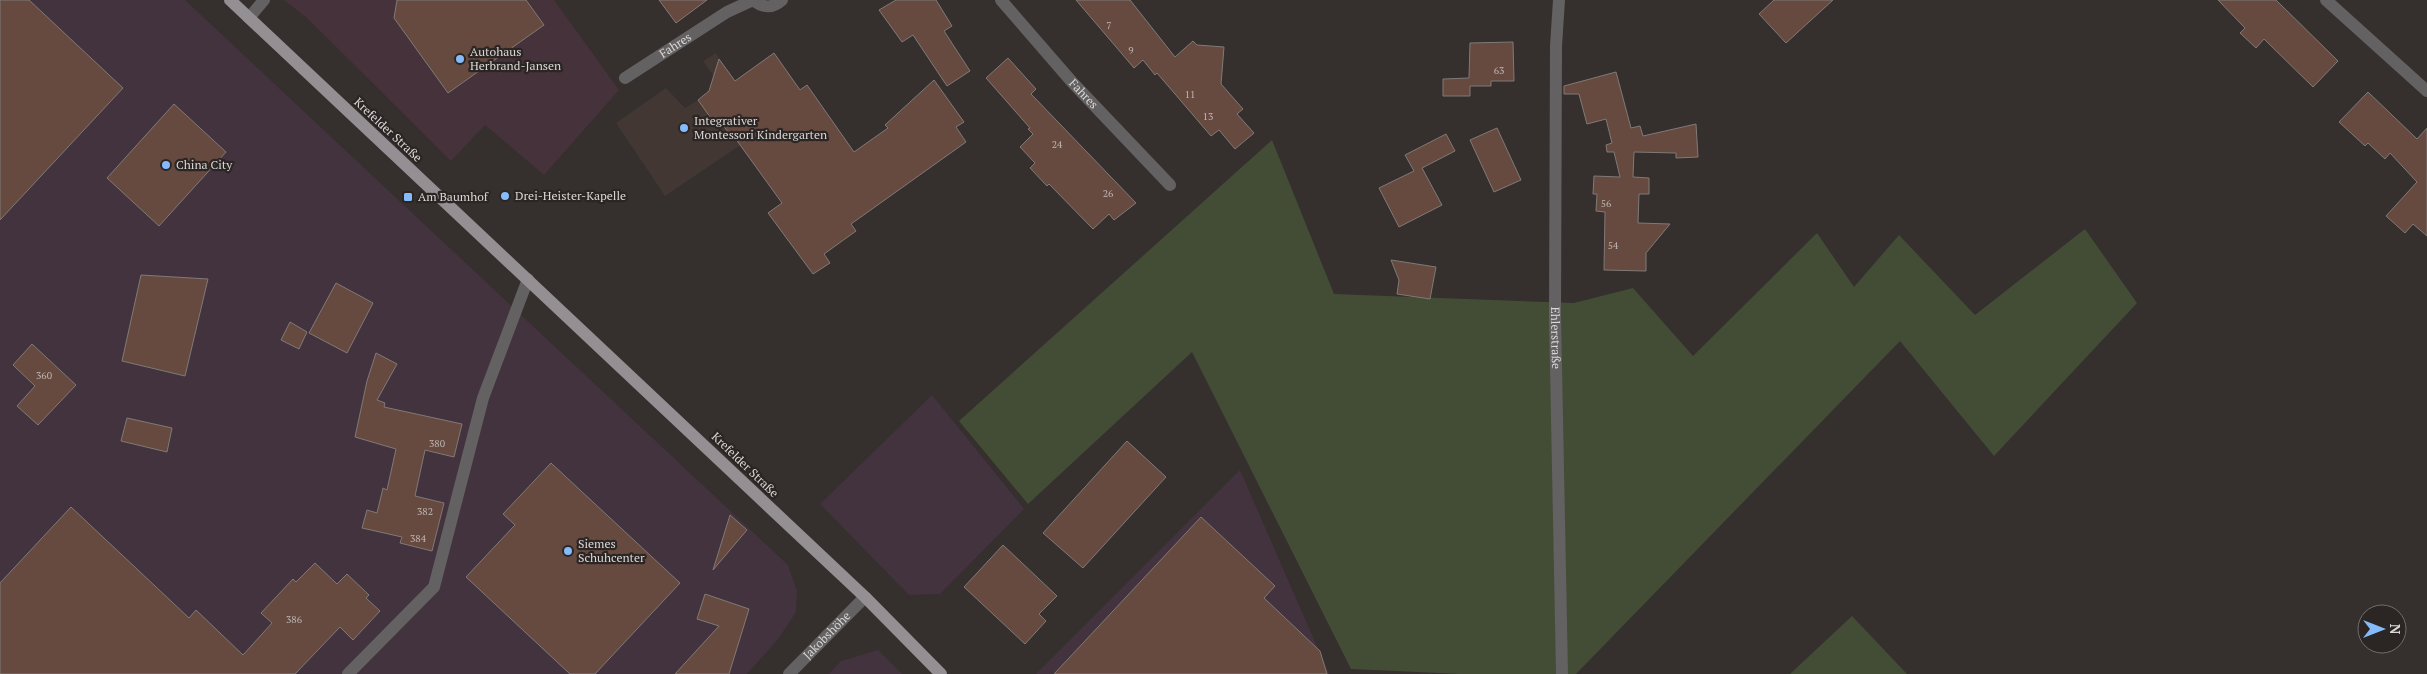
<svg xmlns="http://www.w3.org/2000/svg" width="2427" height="674" font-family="'PT Serif',serif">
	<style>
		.commercial { fill: #45323a }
		.industrial { fill: #43333e }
		.built { fill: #423733 }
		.green { fill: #434d36 }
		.building { fill: #664a40; stroke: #807a77 }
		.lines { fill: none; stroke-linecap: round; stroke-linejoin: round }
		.minor { stroke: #636162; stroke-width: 12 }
		.tertiary { stroke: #636162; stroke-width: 12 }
		.primary { stroke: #948f92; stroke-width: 12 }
		.poi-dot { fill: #86bbfb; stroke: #2b2624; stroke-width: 2 }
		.labels { text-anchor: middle; stroke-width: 4.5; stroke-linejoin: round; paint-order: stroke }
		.number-label { font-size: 10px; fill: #bdb4b0 }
		.street-label { font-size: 12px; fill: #dad7d6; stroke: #2b2624 }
		.poi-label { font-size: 12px; fill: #dad7d6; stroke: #2b2624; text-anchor: start }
	</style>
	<rect width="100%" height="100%" fill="#352f2e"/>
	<!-- commercial -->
	<polygon class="commercial" points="284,0 554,0 619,90 544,175 485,125 451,161 307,18"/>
	<!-- industrial -->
	<g class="industrial">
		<polygon points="0,0 185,0 788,565 797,591 796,612 779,638 747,674 0,674"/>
		<polygon points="932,395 1024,509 940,594 909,595 820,504"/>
		<polygon points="1240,470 1329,674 1036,674"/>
		<polygon points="878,650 902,674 829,674 841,661"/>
	</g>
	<!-- built -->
	<polygon class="built" points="716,53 733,82 774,53 800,90 748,140 665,196 616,123 666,88 685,108 698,100 713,89 715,78 703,61"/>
	<!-- green -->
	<g class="green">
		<polygon points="1272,140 1334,294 1574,303 1633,288 1693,356 1817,233 1854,287 1899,235 1975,315 2085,229 2137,303 1994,456 1900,341 1576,674 1461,674 1351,669 1192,352 1028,504 959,421"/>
		<polygon points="1852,616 1907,674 1790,674"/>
	</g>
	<!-- building -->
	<g class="building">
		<polygon points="0,0 29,0 123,88 0,220"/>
		<polygon points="397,0 526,0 544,25 448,93 394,18"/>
		<polygon points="659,0 707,0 676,23"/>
		<polygon points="896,0 936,0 952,26 944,31 970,71 947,86 913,35 902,42 879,10"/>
		<polygon points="1076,0 1130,0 1175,57 1193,41 1197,45 1224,47 1221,84 1243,109 1237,114 1254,133 1235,149 1219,130 1211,136 1157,73 1155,75 1143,60 1134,68"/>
		<polygon points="1774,0 1833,0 1786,43 1759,14"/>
		<polygon points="2218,0 2276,0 2338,61 2313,87 2264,39 2256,48 2240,33 2245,28"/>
		<polygon points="1513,42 1514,81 1491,81 1491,86 1470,86 1470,96 1443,96 1443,79 1469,78 1470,43"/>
		<polygon points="774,53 800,90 807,85 854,152 888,128 885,125 934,80 964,122 956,127 966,142 851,224 856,231 824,254 830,263 813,274 768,213 782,203 730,131 728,132 720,121 715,124 698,100 709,91 719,59 735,81"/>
		<polygon points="1008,58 1036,89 1031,94 1136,203 1114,220 1109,214 1093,229 1049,184 1047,186 1030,168 1035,163 1020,147 1033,134 1028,129 1030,128 986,78"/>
		<polygon points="1616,72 1631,128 1640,126 1643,136 1696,124 1698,157 1676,158 1676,153 1634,152 1633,177 1649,178 1649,194 1639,194 1638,223 1670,224 1646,253 1646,271 1604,270 1605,212 1596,211 1597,194 1593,194 1594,176 1620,177 1614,152 1607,152 1606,145 1612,143 1606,119 1587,124 1579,94 1564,94 1564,86"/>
		<polygon points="2368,92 2417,139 2427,128 2427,236 2413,224 2405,233 2386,216 2417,182 2390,153 2385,159 2368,143 2365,146 2339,122"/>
		<polygon points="174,104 226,152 159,226 107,178"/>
		<polygon points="1497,128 1521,180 1494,192 1470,140"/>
		<polygon points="1446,134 1455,151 1422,168 1442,205 1399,227 1379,188 1414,171 1405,155"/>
		<polygon points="1391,260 1436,267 1430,299 1397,294 1399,280"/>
		<polygon points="141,275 208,279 185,376 122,361"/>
		<polygon points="336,283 373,303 347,353 309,333"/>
		<polygon points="290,322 307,332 299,349 281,340"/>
		<polygon points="32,344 76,385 38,425 17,406 35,386 13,365"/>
		<polygon points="376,353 397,364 377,400 385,403 384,407 462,424 454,457 425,450 415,496 444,503 432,551 400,543 402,537 362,528 367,510 377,513 383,488 387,490 396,449 355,437 367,381"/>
		<polygon points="127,418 172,428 167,452 121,441"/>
		<polygon points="1127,441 1166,477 1083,568 1043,533"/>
		<polygon points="551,463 680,583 595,674 570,674 466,577 515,525 503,514"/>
		<polygon points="71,507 189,618 196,610 243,655 272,623 261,613 293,579 296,582 315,563 337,584 347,574 369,595 366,598 380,611 353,640 340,627 295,674 0,674 0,583"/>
		<polygon points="730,515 747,530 713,570"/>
		<polygon points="1201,517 1275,586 1264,598 1320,651 1327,674 1054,674"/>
		<polygon points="1003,545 1057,596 1039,614 1046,621 1025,644 964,587"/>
		<polygon points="705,594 749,609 729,674 675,674 719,626 697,619"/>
	</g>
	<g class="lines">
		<!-- minor -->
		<g class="minor">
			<path d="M753 0C763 8 772 9 782 0"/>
			<path id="s1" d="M1001 0 1072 82 1170 185"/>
			<path id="s2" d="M1559 0 1556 46 1555 315 1562 674"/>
			<polyline points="2326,0 2427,91"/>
			<polyline points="249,18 264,0"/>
			<path id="s3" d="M625 78 727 12 753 0"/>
			<polyline points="348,674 434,587 483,398 528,279"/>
		</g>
		<!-- tertiary -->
		<path class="tertiary" id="s4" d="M789 674 865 597"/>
		<!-- primary -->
		<polyline class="primary" points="230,0 865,597 941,674"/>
	</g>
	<!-- markers -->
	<g class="poi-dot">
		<circle cx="460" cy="59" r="5"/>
		<circle cx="684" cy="128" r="5"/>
		<circle cx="166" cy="165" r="5"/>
		<circle cx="505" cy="196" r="5"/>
		<rect x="403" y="192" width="10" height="10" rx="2.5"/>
		<circle cx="568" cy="551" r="5"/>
	</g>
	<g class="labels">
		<!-- number labels -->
		<g class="number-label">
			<text x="1109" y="29">7</text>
			<text x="1131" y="54">9</text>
			<text x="1499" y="74">63</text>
			<text x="1190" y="98">11</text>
			<text x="1208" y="120">13</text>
			<text x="1057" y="148">24</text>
			<text x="1108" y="197">26</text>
			<text x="1606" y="207">56</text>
			<text x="1613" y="249">54</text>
			<text x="44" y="379">360</text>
			<text x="437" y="447">380</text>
			<text x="425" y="515">382</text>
			<text x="418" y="542">384</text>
			<text x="294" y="623">386</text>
		</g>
		<!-- street labels -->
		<g class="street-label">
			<text dy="4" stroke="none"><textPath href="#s3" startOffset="60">Fahres</textPath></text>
			<text dy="4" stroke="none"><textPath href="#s1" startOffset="125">Fahres</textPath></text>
			<text transform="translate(388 130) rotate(43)" y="4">Krefelder Straße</text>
			<text dy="4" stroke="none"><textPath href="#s2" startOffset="338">Ehlerstraße</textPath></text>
			<text transform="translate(745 465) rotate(44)" y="4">Krefelder Straße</text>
			<text dy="4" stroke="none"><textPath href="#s4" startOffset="54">Jakobshöhe</textPath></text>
		</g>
		<!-- poi labels -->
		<g class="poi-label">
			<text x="470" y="56">Autohaus<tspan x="470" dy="14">Herbrand-Jansen</tspan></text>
			<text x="694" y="125">Integrativer<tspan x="694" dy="14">Montessori Kindergarten</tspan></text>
			<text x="176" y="169">China City</text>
			<text x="515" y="200">Drei-Heister-Kapelle</text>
			<text x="418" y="201">Am Baumhof</text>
			<text x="578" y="548">Siemes<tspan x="578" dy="14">Schuhcenter</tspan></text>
		</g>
	</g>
	<!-- north arrow -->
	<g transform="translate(2382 629) rotate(90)"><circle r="24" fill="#2b2624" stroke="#716d6b"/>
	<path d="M0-4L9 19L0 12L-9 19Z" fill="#86bbfb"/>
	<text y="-8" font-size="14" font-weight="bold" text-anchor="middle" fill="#dad7d6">N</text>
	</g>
</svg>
